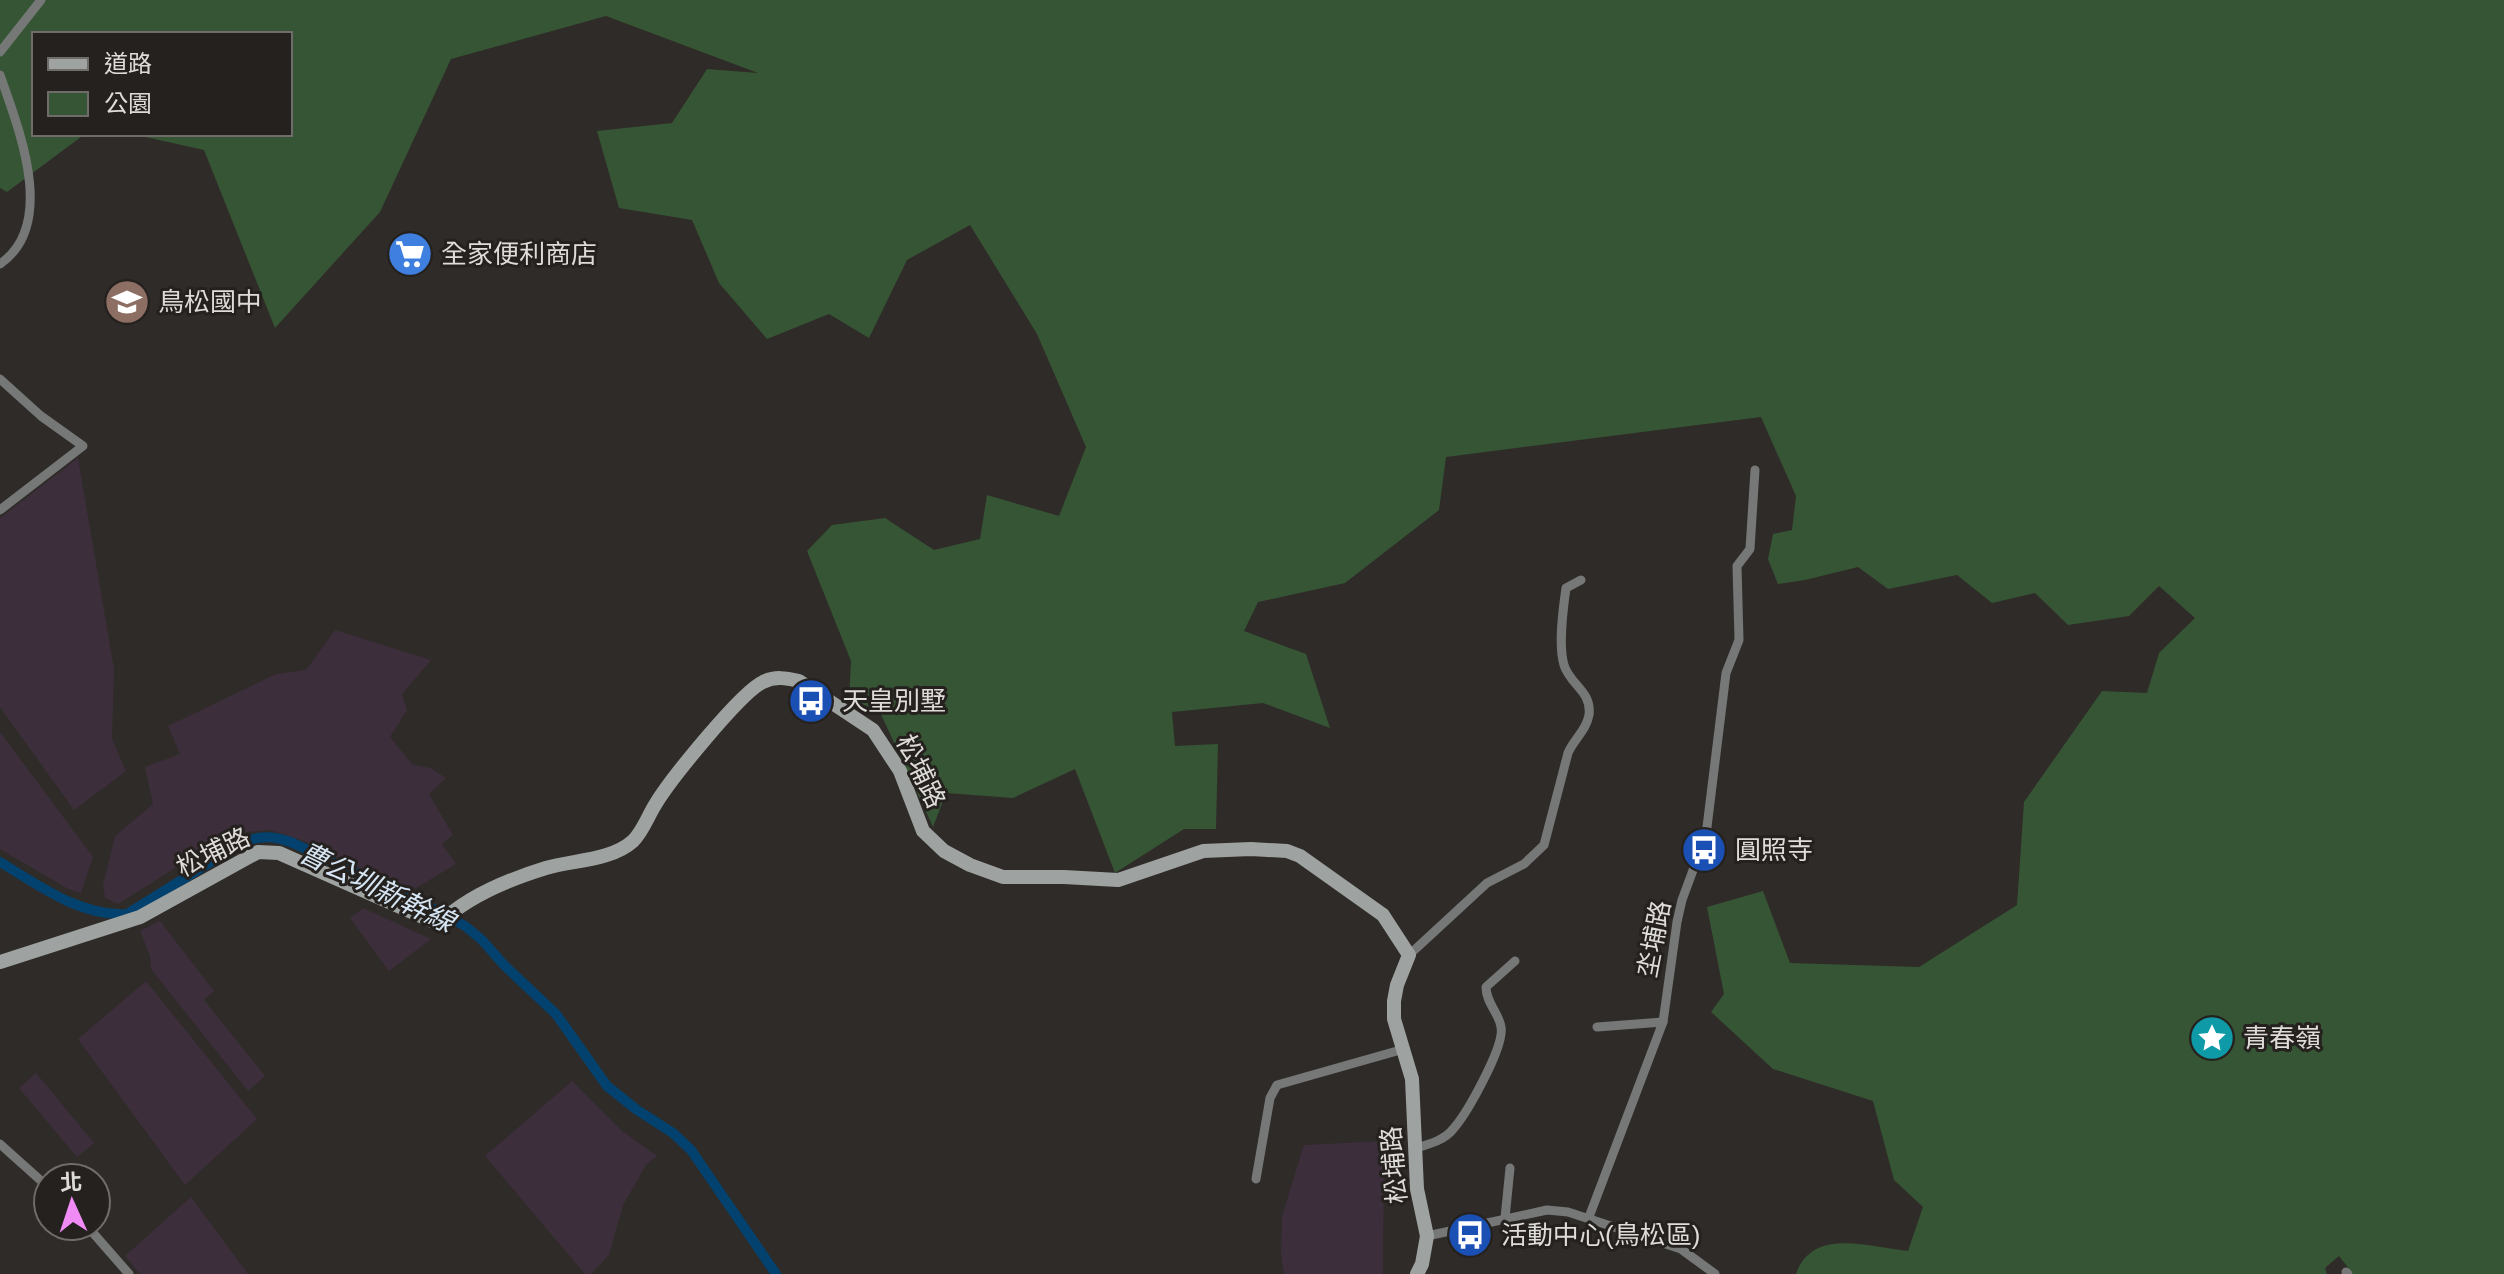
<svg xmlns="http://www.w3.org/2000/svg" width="2504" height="1274" font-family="Arial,'Noto Sans TC',sans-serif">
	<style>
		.industrial { fill: #3c2e3b }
		.green { fill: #365534 }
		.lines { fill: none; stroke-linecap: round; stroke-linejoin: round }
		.canal { stroke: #03426e; stroke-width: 10 }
		.street { stroke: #757877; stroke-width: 9 }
		.secondary { stroke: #9ea3a1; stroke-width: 14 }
		.labels { text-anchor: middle; stroke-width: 6; stroke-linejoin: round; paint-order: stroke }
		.poi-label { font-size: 26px; fill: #dedcd9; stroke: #25211e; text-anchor: start }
		.street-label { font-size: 26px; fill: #dedcd9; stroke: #25211e }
		.water-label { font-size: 28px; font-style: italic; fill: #d6e5f3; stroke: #25211e }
	</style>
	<rect width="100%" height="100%" fill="#2f2b28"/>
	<!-- industrial -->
	<g class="industrial">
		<polygon points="78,458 114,669 112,739 126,771 74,810 0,707 0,518"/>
		<polygon points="335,630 431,660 402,694 407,710 390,737 413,765 431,768 446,778 429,794 453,835 442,844 456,864 416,888 383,880 301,840 270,830 248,832 213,844 118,904 105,898 103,885 115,836 153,804 145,767 180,754 168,726 276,674 306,670"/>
		<polygon points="0,732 93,857 81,893 68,889 0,849"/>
		<polygon points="363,908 431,939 389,971 350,918"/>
		<polygon points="160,921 214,991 204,1000 265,1076 248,1091 151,969 150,956 140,931"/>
		<polygon points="146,981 257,1119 185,1185 78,1039"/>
		<polygon points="36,1073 94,1143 77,1157 19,1088"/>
		<polygon points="572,1081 622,1131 657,1156 646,1165 623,1205 609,1255 591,1274 585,1274 485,1156"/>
		<polygon points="1384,1141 1383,1274 1284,1274 1281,1254 1282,1216 1304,1145"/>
		<polygon points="191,1197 248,1274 140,1274 125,1256"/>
	</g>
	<!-- green -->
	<path class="green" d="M0 0H2504V1274H2353L2339 1256 2325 1268 2327 1274H1796C1813 1226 1871 1248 1908 1251L1923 1207 1894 1180 1873 1101 1773 1069 1711 1012 1724 994 1707 907 1763 891 1790 963 1919 967 2017 905 2024 802 2102 691 2147 693 2159 653 2195 618 2159 586 2129 616 2068 625 2035 593 1992 603 1957 575 1888 589 1858 567 1805 580 1778 584 1768 559 1773 534 1792 530 1796 496 1761 417 1446 457 1439 510 1345 583 1258 602 1244 631 1306 654 1330 728 1263 703 1172 712 1175 746 1218 744 1216 829H1184L1115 873 1075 769 1013 798 946 793 933 827 879 710 849 700 851 661 807 551 832 525 885 518 934 550 980 539 987 495 1059 516 1086 447 1037 334 970 225 907 260 869 338 829 314 767 339 719 283 692 220 619 208 597 131 672 123 707 69 758 73 606 16 451 59 380 212 275 328 204 150 132 134H290V34H34V134H85L7 192 0 188Z"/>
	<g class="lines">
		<!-- canal -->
		<path class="canal" d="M0 862C38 885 81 917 127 914L243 842C261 835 275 836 293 843L438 911 465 926 482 940 504 965 556 1014 607 1086 637 1110 673 1133 691 1150 776 1274"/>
		<!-- street -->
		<g class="street">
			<polyline points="0,52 41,0"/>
			<path d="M0 75C18 127 58 224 0 264"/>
			<polyline points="0,379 41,416 83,446 0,510"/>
			<path d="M1409 955 1487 883 1524 864 1544 845 1568 753C1574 739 1586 731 1589 715 1592 691 1570 685 1564 665 1558 645 1563 609 1566 588L1581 580"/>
			<polyline points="1597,1027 1663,1022"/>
			<polyline points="0,1144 48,1187"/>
			<path d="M1416 1148C1430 1144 1445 1140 1454 1128 1467 1113 1505 1046 1501 1027 1499 1013 1486 1003 1486 987L1515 961"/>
			<polyline points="1256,1179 1270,1098 1277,1085 1404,1049"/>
			<polyline points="1589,1217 1663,1022 1677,922 1682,900 1706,835 1726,673 1739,640 1737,566 1750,549 1755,470"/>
			<polyline points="1505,1218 1510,1168"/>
			<polyline points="87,1226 129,1274"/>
			<polyline points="1427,1236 1547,1210 1568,1212 1681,1249 1715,1274"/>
			<polyline points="2346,1272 2348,1274"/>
		</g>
		<!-- secondary -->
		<path class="secondary" d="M0 962 140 917 258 852 279 853 439 924C466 897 510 879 546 868 572 860 611 861 633 841 643 831 648 816 655 805 669 781 741 692 763 682 775 676 786 678 799 681L873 730 900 771 923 831 944 851 970 865 1003 877H1064L1118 880 1203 851 1251 849 1287 851 1300 856 1383 915 1409 955 1397 985 1394 1001V1019L1412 1079 1417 1189 1427 1236 1422 1264 1417 1274"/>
	</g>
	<!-- icons -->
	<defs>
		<g id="supermarket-disc" transform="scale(2.3)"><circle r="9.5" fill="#3f7fe0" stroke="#25211e"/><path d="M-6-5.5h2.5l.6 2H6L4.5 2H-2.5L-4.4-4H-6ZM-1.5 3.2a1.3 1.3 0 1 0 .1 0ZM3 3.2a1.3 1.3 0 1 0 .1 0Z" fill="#fff"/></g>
		<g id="school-disc" transform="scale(2.3)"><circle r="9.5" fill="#8d6e63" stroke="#25211e"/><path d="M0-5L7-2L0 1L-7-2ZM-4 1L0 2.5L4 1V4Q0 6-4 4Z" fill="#fff"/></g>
		<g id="bus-disc" transform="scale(2.3)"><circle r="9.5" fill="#1a4fb4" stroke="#25211e"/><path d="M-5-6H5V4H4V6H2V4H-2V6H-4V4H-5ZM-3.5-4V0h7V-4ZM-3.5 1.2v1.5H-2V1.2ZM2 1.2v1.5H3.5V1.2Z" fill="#fff"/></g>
		<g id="sight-disc" transform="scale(2.3)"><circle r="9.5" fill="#0f9aa8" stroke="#25211e"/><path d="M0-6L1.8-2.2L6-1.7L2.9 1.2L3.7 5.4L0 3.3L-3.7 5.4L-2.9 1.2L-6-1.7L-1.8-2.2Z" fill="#fff"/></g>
	</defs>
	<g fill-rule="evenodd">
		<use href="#supermarket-disc" x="410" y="254"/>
		<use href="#school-disc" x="127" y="302"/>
		<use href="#bus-disc" x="811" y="701"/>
		<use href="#bus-disc" x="1704" y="850"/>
		<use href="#sight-disc" x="2212" y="1038"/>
		<use href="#bus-disc" x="1470" y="1235"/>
	</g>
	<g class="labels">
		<!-- poi labels -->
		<g class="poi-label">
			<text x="441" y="263">全家便利商店</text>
			<text x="158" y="311">鳥松國中</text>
			<text x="842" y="710">天皇別墅</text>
			<text x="1735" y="859">圓照寺</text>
			<text x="2243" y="1047">青春嶺</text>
			<text x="1501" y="1244">活動中心(鳥松區)</text>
		</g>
		<!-- street labels -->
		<g class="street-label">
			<text transform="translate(921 771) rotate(64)" y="9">松埔路</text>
			<text transform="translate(213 852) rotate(-26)" y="9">松埔路</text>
			<text transform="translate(1654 939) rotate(-79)" y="9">坔埔路</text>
			<text transform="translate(1394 1165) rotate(-95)" y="9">松埔路</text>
		</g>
		<!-- water labels -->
		<g class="water-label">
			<text transform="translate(377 887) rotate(26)" y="10">曹公圳新幹線</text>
		</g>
	</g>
	<!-- legend -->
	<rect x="32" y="32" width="260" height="104" fill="#25211e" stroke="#6f6c69" stroke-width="2"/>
	<rect x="48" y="58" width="40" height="12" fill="#9ea3a1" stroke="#6f6c69" stroke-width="2"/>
	<text x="104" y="72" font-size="24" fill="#dedcd9">道路</text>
	<rect x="48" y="92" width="40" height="24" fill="#365534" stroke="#6f6c69" stroke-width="2"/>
	<text x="104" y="112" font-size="24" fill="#dedcd9">公園</text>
	<!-- north arrow -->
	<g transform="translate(72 1202) rotate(357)"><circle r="38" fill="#25211e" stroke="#6f6c69" stroke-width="2"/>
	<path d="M0-6L14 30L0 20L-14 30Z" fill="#f08bf5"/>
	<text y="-12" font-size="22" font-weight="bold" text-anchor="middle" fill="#dedcd9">北</text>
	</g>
</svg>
